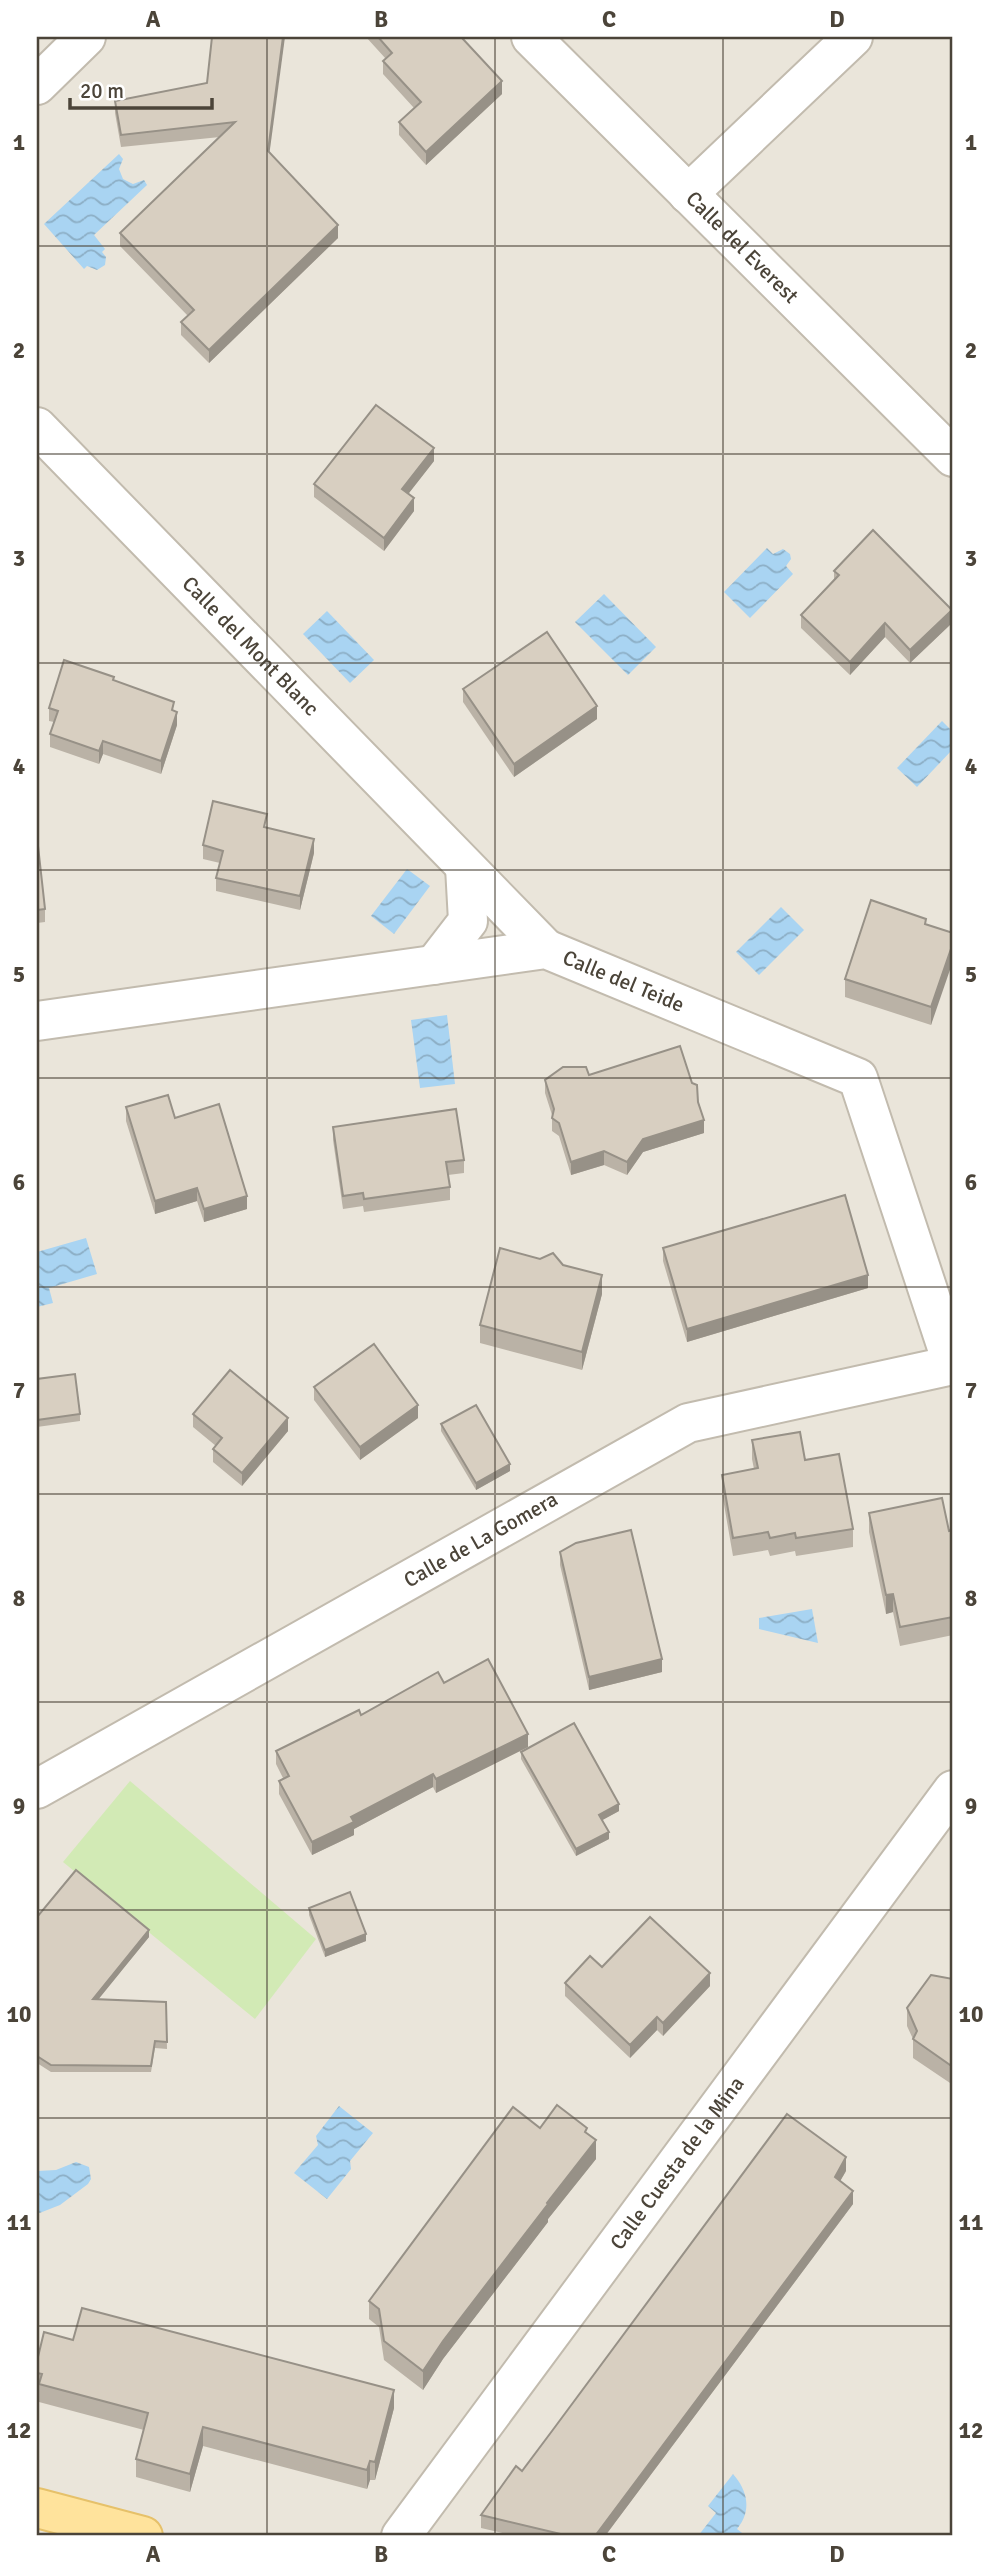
<svg xmlns="http://www.w3.org/2000/svg" width="990" height="2573" font-family="Signika,sans-serif">
	<style>
		.residential { fill: #eae5da }
		.park { fill: #d2eab5 }
		.water { fill: url(#water-waves) }
		.lines { fill: none; stroke-linecap: round; stroke-linejoin: round }
		.minor-casing { stroke: #c2bbae; stroke-width: 42 }
		.major-casing { stroke: #e6c16a; stroke-width: 42 }
		.minor { stroke: #fff; stroke-width: 38 }
		.major { stroke: #ffe39c; stroke-width: 38 }
		.wall { fill: #bab2a6 }
		.shaded-wall { fill: #979187 }
		.building { fill: #d8cfc1; stroke: #979187; stroke-width: 2 }
		.grid { fill: none; stroke: #4b4439; stroke-width: 2; stroke-opacity: 0.55 }
		.labels { text-anchor: middle; stroke-width: 7; stroke-linejoin: round; paint-order: stroke }
		.street-label { font-size: 21px; fill: #4b4439; stroke: #fff }
		.neatline { fill: none; stroke: #4b4439; stroke-width: 2.5 }
		.grid-label { font-size: 23px; text-anchor: middle; font-weight: bold; fill: #4b4439 }
	</style>
	<defs>
		<pattern id="water-waves" width="16" height="10" patternUnits="userSpaceOnUse" patternTransform="scale(1.75)"><rect width="16" height="10" fill="#a9d4f2"/><path d="M0 5q4-4 8 0t8 0" fill="none" stroke="#8caec5"/></pattern>
	</defs>
	<rect width="100%" height="100%" fill="#f6f3ec"/>
	<!-- residential -->
	<rect class="residential" x="37" y="37" width="916" height="2499"/>
	<!-- park -->
	<polygon class="park" points="130,1781 316,1939 255,2019 63,1862"/>
	<!-- water -->
	<g class="water">
		<polygon points="119,154 123,159 119,169 123,179 133,184 144,180 147,185 94,235 105,249 102,252 106,257 105,265 97,270 87,266 84,269 44,224"/>
		<polygon points="767,548 773,554 783,549 790,554 791,559 786,566 793,574 750,618 724,592"/>
		<polygon points="604,594 656,647 628,675 575,622"/>
		<polygon points="327,611 374,660 350,683 303,634"/>
		<polygon points="942,721 953,732 953,749 917,787 897,768"/>
		<polygon points="407,869 430,886 394,934 371,916"/>
		<polygon points="781,907 804,930 759,975 736,952"/>
		<polygon points="447,1015 455,1084 420,1088 411,1020"/>
		<polygon points="86,1238 97,1274 49,1288 53,1303 37,1307 37,1252"/>
		<polygon points="812,1609 818,1643 759,1629 759,1618"/>
		<polygon points="339,2106 373,2133 350,2161 351,2169 327,2199 294,2173 318,2145 316,2136"/>
		<polygon points="76,2162 89,2167 91,2179 88,2184 60,2205 37,2214 37,2171 56,2170"/>
		<path d="M733 2474C748 2491 752 2511 737 2529L746 2536H698L716 2513 708 2506Z"/>
	</g>
	<g class="lines">
		<!-- minor casing -->
		<g class="minor-casing">
			<g id="minor">
				<path id="s1" d="M531 37 953 457"/>
				<polyline points="37,85 86,37"/>
				<polyline points="688,194 853,37"/>
				<path id="s2" d="M37 427 546 949"/>
				<polyline points="434,965 468,921 465,867"/>
				<path id="s3" d="M37 1021 546 949 858 1078 953 1366"/>
				<path id="s4" d="M37 1789 688 1423 953 1365"/>
				<path id="s5" d="M401 2536 953 1790"/>
			</g>
		</g>
		<!-- major casing -->
		<g class="major-casing">
			<polyline id="major" points="37,2508 143,2536"/>
		</g>
		<!-- minor -->
		<use href="#minor" class="minor"/>
		<!-- major -->
		<use href="#major" class="major"/>
	</g>
	<!-- wall -->
	<g class="wall">
		<polygon points="366,37 463,37 463,40 502,94 426,165 399,135 399,122 414,108 383,74 383,61 386,59"/>
		<polygon points="207,83 269,153 338,238 209,363 181,335 181,322 188,316 120,246 120,233 220,137 121,147 115,113 115,101"/>
		<polygon points="434,461 408,494 414,511 384,551 314,497 314,484"/>
		<polygon points="834,571 952,623 910,663 885,637 850,675 801,628 801,615 834,579"/>
		<polygon points="114,681 174,711 177,725 161,774 103,754 99,764 50,747 50,734 54,722 49,721 49,708"/>
		<polygon points="463,689 597,719 514,777 463,702"/>
		<polygon points="266,828 314,853 300,910 216,891 216,878 220,863 203,859 203,845"/>
		<polygon points="37,846 45,909 45,922 37,923"/>
		<polygon points="926,925 953,933 931,1025 845,997 845,979"/>
		<polygon points="589,1075 698,1102 704,1133 643,1152 627,1175 604,1165 571,1175 559,1136 552,1131 552,1115 545,1093 545,1080"/>
		<polygon points="126,1107 175,1118 247,1209 204,1222 197,1201 155,1214 126,1121"/>
		<polygon points="333,1127 464,1160 464,1173 448,1175 450,1187 450,1200 364,1212 363,1206 343,1209 333,1140"/>
		<polygon points="663,1248 868,1288 687,1342 663,1261"/>
		<polygon points="563,1265 602,1294 582,1370 480,1343 480,1325"/>
		<polygon points="37,1379 80,1414 80,1421 37,1427"/>
		<polygon points="314,1387 418,1418 360,1460 314,1400"/>
		<polygon points="193,1414 288,1431 242,1486 213,1462 213,1449 216,1446 193,1427"/>
		<polygon points="441,1424 510,1471 476,1490 441,1431"/>
		<polygon points="752,1440 805,1460 853,1529 853,1547 796,1556 795,1551 770,1556 768,1550 733,1556 722,1493 722,1475 754,1469 752,1459"/>
		<polygon points="869,1513 949,1531 953,1530 953,1635 900,1646 893,1612 886,1614 869,1532"/>
		<polygon points="560,1552 662,1672 589,1690 560,1565"/>
		<polygon points="444,1683 528,1747 436,1793 433,1787 354,1829 354,1835 312,1855 279,1794 279,1781 283,1778 276,1764 276,1751 361,1715"/>
		<polygon points="521,1752 619,1811 602,1820 609,1839 576,1856 521,1759"/>
		<polygon points="309,1908 366,1941 325,1957 309,1915"/>
		<polygon points="37,1917 149,1937 98,1999 166,2002 167,2049 155,2048 151,2072 51,2072 37,2063"/>
		<polygon points="602,1967 710,1986 663,2036 657,2030 630,2058 565,1996 565,1983"/>
		<polygon points="953,1979 953,2085 913,2058 913,2039 907,2026 907,2008"/>
		<polygon points="540,2128 587,2134 596,2159 548,2219 548,2222 443,2359 423,2390 384,2360 379,2327 369,2319 369,2301"/>
		<polygon points="846,2171 840,2181 853,2204 605,2536 515,2536 481,2528 481,2515 522,2471"/>
		<polygon points="73,2340 394,2408 375,2480 370,2480 367,2489 203,2446 190,2492 136,2477 136,2459 144,2430 39,2402 39,2391 37,2391 37,2361"/>
	</g>
	<!-- shaded-wall -->
	<g class="shaded-wall">
		<polygon points="283,37 285,37 268,164 268,151"/>
		<polygon points="502,81 502,94 426,165 426,152"/>
		<polygon points="338,225 338,238 209,363 209,350"/>
		<polygon points="434,448 434,461 402,502 402,489"/>
		<polygon points="414,498 414,511 384,551 384,538"/>
		<polygon points="952,610 952,623 910,663 910,650"/>
		<polygon points="885,623 885,637 850,675 850,662"/>
		<polygon points="597,706 597,719 514,777 514,764"/>
		<polygon points="177,712 177,725 161,774 161,761"/>
		<polygon points="103,741 103,754 99,764 99,751"/>
		<polygon points="314,839 314,853 300,910 300,896"/>
		<polygon points="953,943 953,961 931,1025 931,1007"/>
		<polygon points="704,1120 704,1133 643,1152 627,1175 627,1162 643,1139"/>
		<polygon points="604,1151 604,1165 571,1175 571,1162"/>
		<polygon points="197,1188 197,1201 155,1214 155,1201"/>
		<polygon points="247,1196 247,1209 204,1222 204,1209"/>
		<polygon points="602,1275 602,1294 582,1370 582,1352"/>
		<polygon points="868,1275 868,1288 687,1342 687,1329"/>
		<polygon points="418,1405 418,1418 360,1460 360,1447"/>
		<polygon points="288,1418 288,1431 242,1486 242,1473"/>
		<polygon points="510,1464 510,1471 476,1490 476,1483"/>
		<polygon points="893,1594 893,1612 886,1614 886,1595"/>
		<polygon points="662,1659 662,1672 589,1690 589,1677"/>
		<polygon points="528,1734 528,1747 436,1793 436,1779"/>
		<polygon points="433,1774 433,1787 354,1829 354,1835 312,1855 312,1842 351,1817"/>
		<polygon points="619,1804 619,1811 599,1822 599,1815"/>
		<polygon points="609,1832 609,1839 576,1856 576,1849"/>
		<polygon points="149,1930 149,1937 93,2006 93,1999"/>
		<polygon points="366,1934 366,1941 325,1957 325,1950"/>
		<polygon points="710,1973 710,1986 663,2036 663,2023"/>
		<polygon points="657,2017 657,2030 630,2058 630,2045"/>
		<polygon points="596,2140 596,2159 548,2219 548,2222 443,2359 423,2390 423,2371 443,2341 547,2203"/>
		<polygon points="846,2157 846,2171 835,2190 835,2177"/>
		<polygon points="853,2191 853,2204 605,2536 595,2536"/>
		<polygon points="394,2390 394,2408 375,2480 375,2462"/>
		<polygon points="203,2427 203,2446 190,2492 190,2474"/>
		<polygon points="370,2461 370,2480 367,2489 367,2470"/>
	</g>
	<!-- building -->
	<g class="building">
		<polygon points="212,37 283,37 268,151 338,225 209,350 181,322 194,310 120,233 235,122 121,135 115,101 207,83"/>
		<polygon points="378,37 463,37 462,38 502,81 426,152 399,122 421,102 383,61 392,53"/>
		<polygon points="376,405 434,448 402,489 414,498 384,538 314,484"/>
		<polygon points="873,530 952,610 910,650 885,623 850,662 801,615 839,575 834,571"/>
		<polygon points="547,632 597,706 514,764 463,689"/>
		<polygon points="64,660 114,677 113,680 174,702 172,710 177,712 161,761 103,741 99,751 50,734 58,711 49,708"/>
		<polygon points="213,801 267,814 264,827 314,839 300,896 216,878 223,851 203,845"/>
		<polygon points="37,846 38,846 45,909 37,910"/>
		<polygon points="871,900 926,919 925,924 953,933 953,943 931,1007 845,979"/>
		<polygon points="680,1046 692,1083 697,1085 698,1102 704,1120 643,1139 627,1162 604,1151 571,1162 559,1123 552,1118 554,1109 545,1080 563,1067 586,1067 589,1075"/>
		<polygon points="168,1095 175,1118 219,1104 247,1196 204,1209 197,1188 155,1201 126,1107"/>
		<polygon points="456,1109 464,1160 446,1162 450,1187 364,1199 363,1193 343,1196 333,1127"/>
		<polygon points="845,1195 868,1275 687,1329 663,1248"/>
		<polygon points="500,1248 540,1259 553,1253 563,1265 602,1275 582,1352 480,1325"/>
		<polygon points="374,1344 418,1405 360,1447 314,1387"/>
		<polygon points="230,1370 288,1418 242,1473 213,1449 222,1438 193,1414"/>
		<polygon points="75,1374 80,1414 37,1420 37,1379"/>
		<polygon points="476,1405 510,1464 476,1483 441,1424"/>
		<polygon points="800,1432 805,1460 839,1454 853,1529 796,1538 795,1533 770,1538 768,1532 733,1538 722,1475 758,1468 752,1440"/>
		<polygon points="942,1498 949,1531 953,1530 953,1617 900,1627 893,1594 886,1595 869,1513"/>
		<polygon points="631,1530 662,1659 589,1677 560,1552 576,1543"/>
		<polygon points="488,1659 528,1734 436,1779 433,1774 351,1817 354,1822 312,1842 279,1781 289,1776 276,1751 359,1710 361,1715 438,1672 444,1683"/>
		<polygon points="574,1723 619,1804 599,1815 609,1832 576,1849 521,1752"/>
		<polygon points="76,1870 149,1930 93,1999 166,2002 167,2042 155,2041 151,2066 51,2065 37,2056 37,1917"/>
		<polygon points="350,1892 366,1934 325,1950 309,1908"/>
		<polygon points="650,1917 710,1973 663,2023 657,2017 630,2045 565,1983 590,1956 602,1967"/>
		<polygon points="931,1975 953,1979 953,2067 913,2039 917,2031 907,2008"/>
		<polygon points="557,2105 587,2128 585,2132 596,2140 547,2203 548,2204 443,2341 423,2371 384,2341 379,2309 369,2301 513,2107 540,2128"/>
		<polygon points="787,2114 846,2157 835,2177 853,2191 595,2536 569,2536 481,2515 516,2466 522,2471 552,2431"/>
		<polygon points="82,2308 394,2390 375,2462 370,2461 367,2470 203,2427 190,2474 136,2459 148,2413 39,2384 42,2374 37,2373 37,2361 44,2332 73,2340"/>
	</g>
	<!-- grid -->
	<path class="grid" d="M267 37V2536M495 37V2536M723 37V2536M37 246H953M37 454H953M37 663H953M37 870H953M37 1078H953M37 1287H953M37 1494H953M37 1702H953M37 1910H953M37 2118H953M37 2326H953"/>
	<g class="labels">
		<!-- street labels -->
		<g class="street-label">
			<text dy="7" stroke="none"><textPath href="#s1" startOffset="298">Calle del Everest</textPath></text>
			<text dy="7" stroke="none"><textPath href="#s2" startOffset="306">Calle del Mont Blanc</textPath></text>
			<text dy="7" stroke="none"><textPath href="#s3" startOffset="598">Calle del Teide</textPath></text>
			<text dy="7" stroke="none"><textPath href="#s4" startOffset="509">Calle de La Gomera</textPath></text>
			<text dy="7" stroke="none"><textPath href="#s5" startOffset="464">Calle Cuesta de la Mina</textPath></text>
		</g>
	</g>
	<!-- border -->
	<rect width="990" height="2573" fill="none" stroke="#ffffff" stroke-width="77"/>
	<!-- scale -->
	<path d="M70 98v10h142v-10" fill="none" stroke="#4b4439" stroke-width="3.5"/>
	<text x="80" y="98" font-size="21" fill="#4b4439" stroke="#ffffff" stroke-width="5" paint-order="stroke">20 m</text>
	<rect x="38" y="38" width="913" height="2496" class="neatline"/>
	<g class="grid-label">
		<text x="153" y="27">A</text>
		<text x="381" y="27">B</text>
		<text x="609" y="27">C</text>
		<text x="837" y="27">D</text>
		<text x="19" y="150">1</text>
		<text x="971" y="150">1</text>
		<text x="19" y="358">2</text>
		<text x="971" y="358">2</text>
		<text x="19" y="566">3</text>
		<text x="971" y="566">3</text>
		<text x="19" y="774">4</text>
		<text x="971" y="774">4</text>
		<text x="19" y="982">5</text>
		<text x="971" y="982">5</text>
		<text x="19" y="1190">6</text>
		<text x="971" y="1190">6</text>
		<text x="19" y="1398">7</text>
		<text x="971" y="1398">7</text>
		<text x="19" y="1606">8</text>
		<text x="971" y="1606">8</text>
		<text x="19" y="1814">9</text>
		<text x="971" y="1814">9</text>
		<text x="19" y="2022">10</text>
		<text x="971" y="2022">10</text>
		<text x="19" y="2230">11</text>
		<text x="971" y="2230">11</text>
		<text x="19" y="2438">12</text>
		<text x="971" y="2438">12</text>
		<text x="153" y="2562">A</text>
		<text x="381" y="2562">B</text>
		<text x="609" y="2562">C</text>
		<text x="837" y="2562">D</text>
	</g>
</svg>
